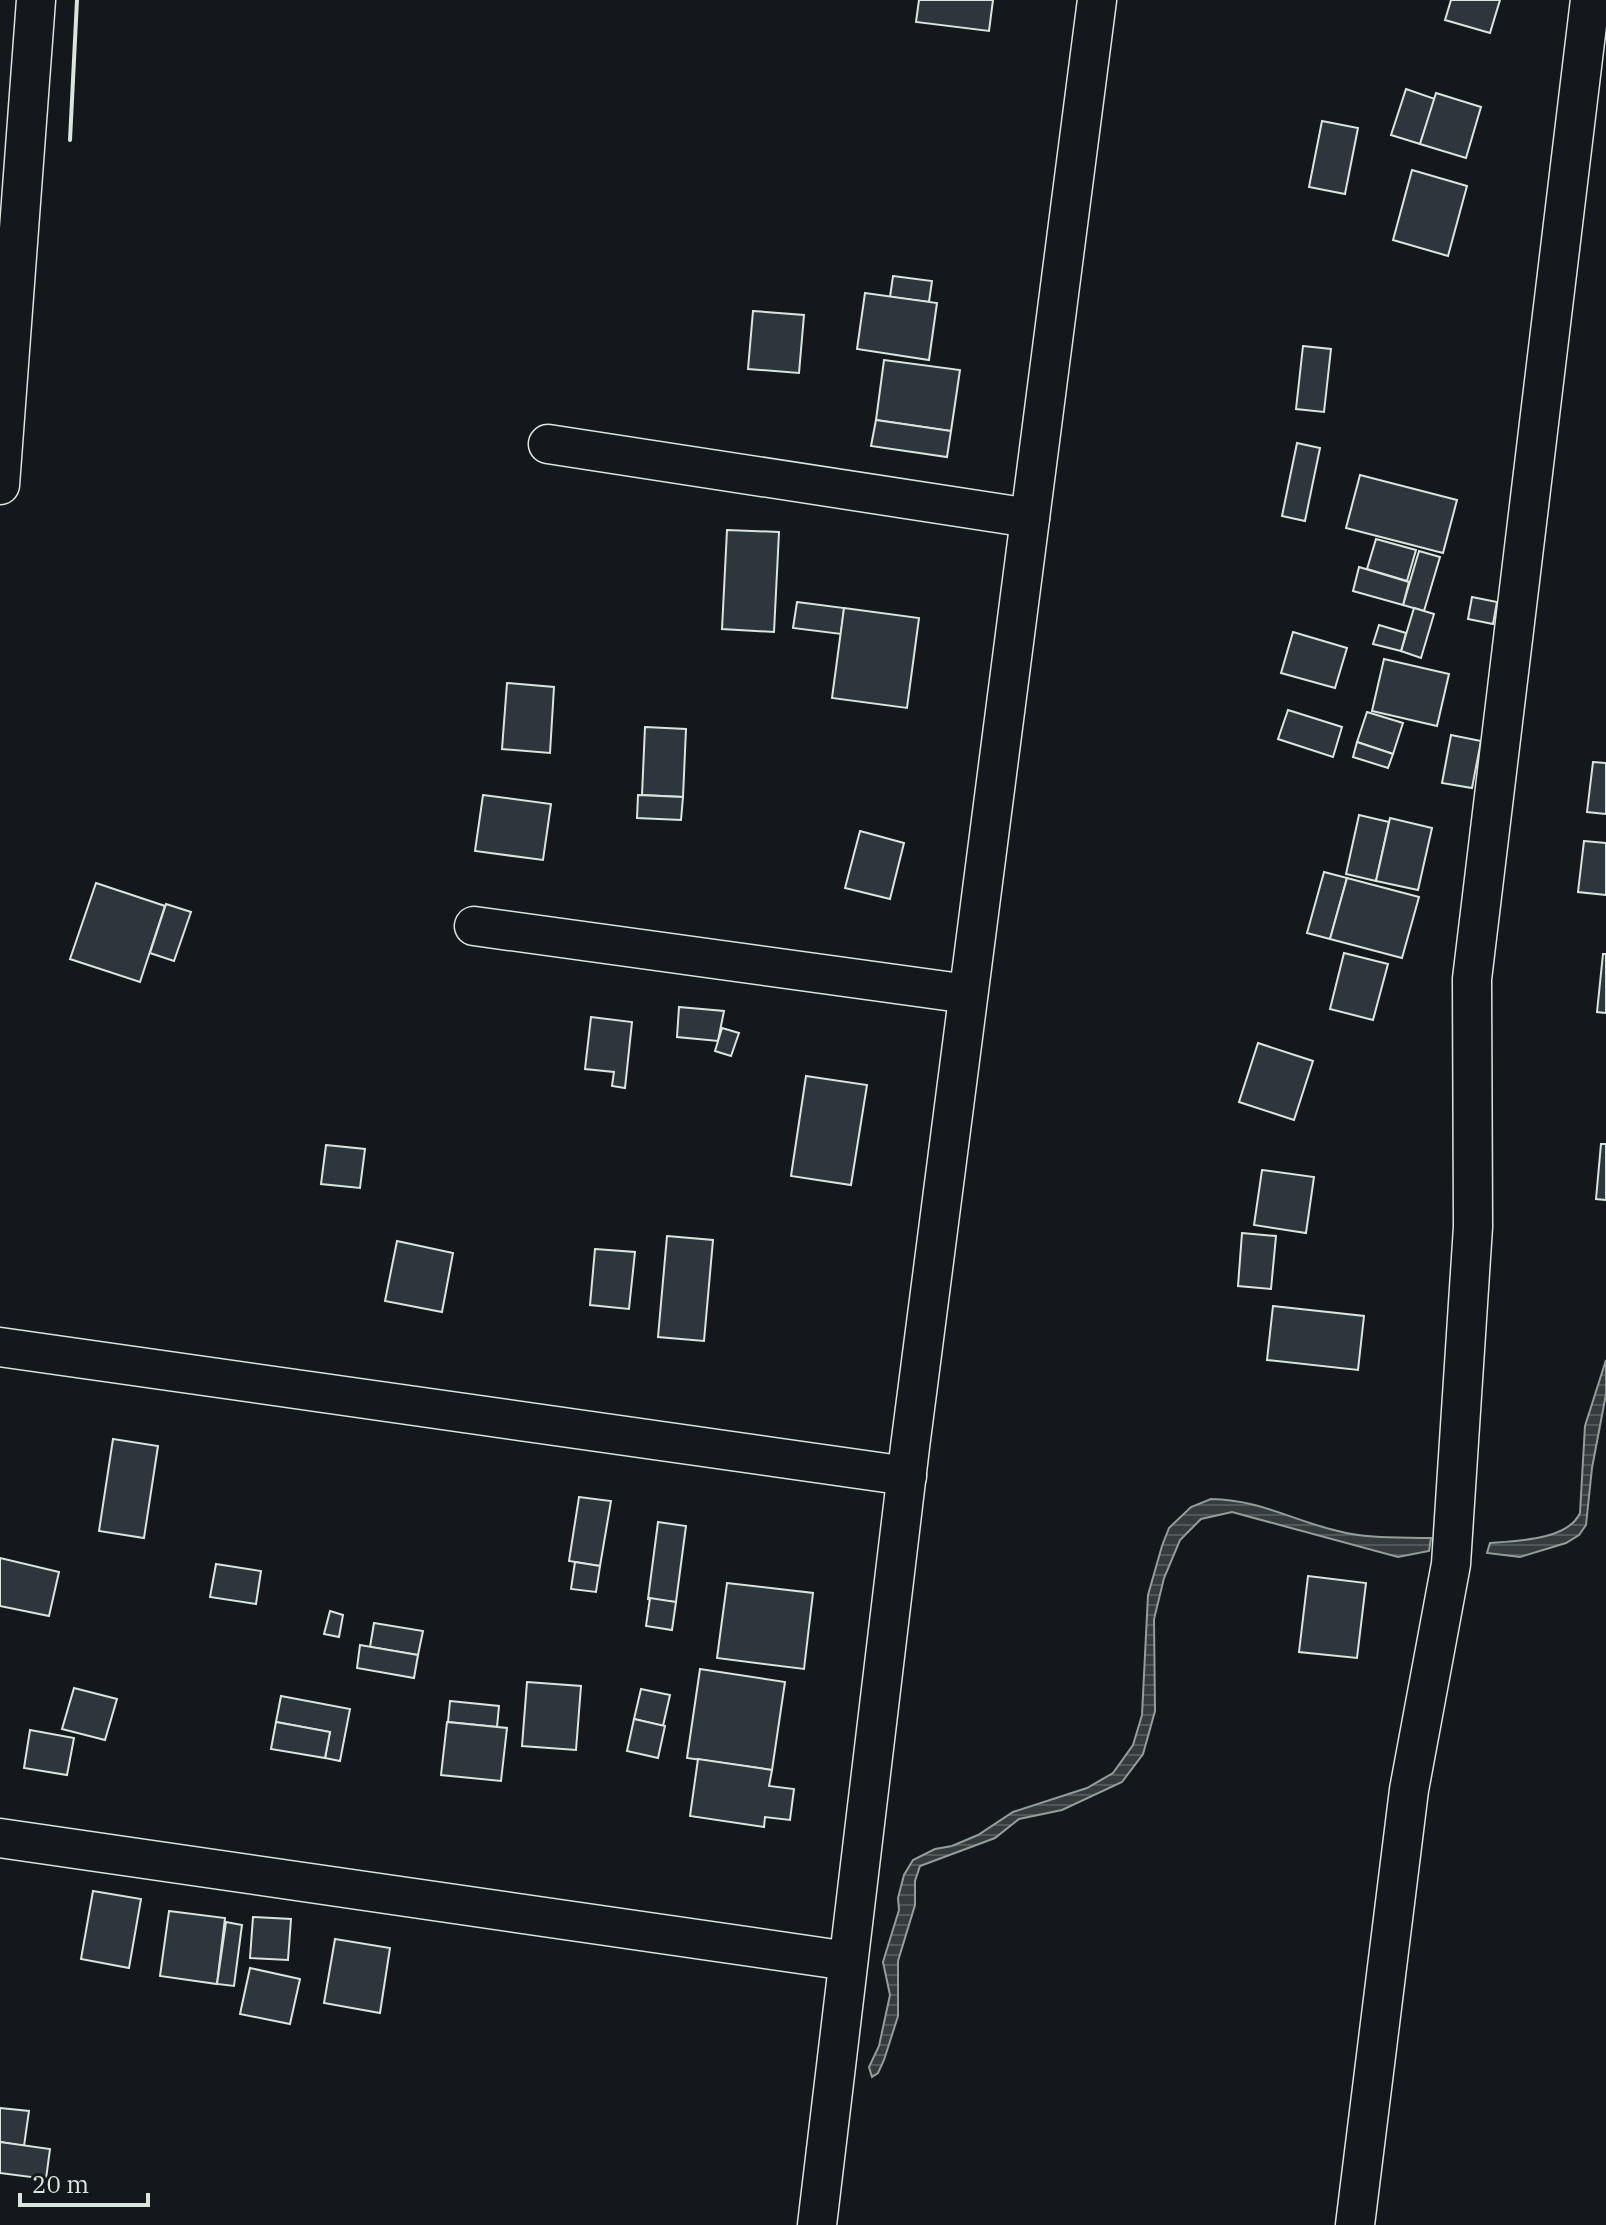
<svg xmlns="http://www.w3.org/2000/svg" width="1606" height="2225" font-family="'IBM Plex Serif',serif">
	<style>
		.water { fill: url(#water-rules); stroke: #939e99; stroke-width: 2 }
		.building { fill: #2c363c; stroke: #d8e6dc; stroke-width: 2 }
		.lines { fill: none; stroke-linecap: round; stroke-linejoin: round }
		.street-casing { stroke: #d8e6dc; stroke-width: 41 }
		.street { stroke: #14181c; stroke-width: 38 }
		.wall { stroke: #d8e6dc; stroke-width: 4 }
	</style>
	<defs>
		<pattern id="water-rules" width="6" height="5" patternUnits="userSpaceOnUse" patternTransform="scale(2)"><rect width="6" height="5" fill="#363b3e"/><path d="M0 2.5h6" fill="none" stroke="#525759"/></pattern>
	</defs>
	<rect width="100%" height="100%" fill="#14181c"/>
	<!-- water -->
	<g class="water">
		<path d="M1606 1360V1394L1592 1468 1586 1525 1579 1535 1566 1543 1520 1557 1487 1553 1490 1543C1517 1541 1568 1540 1580 1513L1585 1426Z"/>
		<path d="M1211 1499C1262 1500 1290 1520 1338 1531 1369 1539 1399 1537 1431 1538L1429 1551 1398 1557 1232 1512 1201 1519 1180 1540 1164 1578 1154 1619 1155 1711 1143 1754 1122 1782 1062 1810 1019 1819 995 1838 920 1866 915 1881V1905L898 1961V2016L884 2060 878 2073 872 2077 869 2067 879 2046 890 1995 883 1962 899 1910 898 1898 904 1875 913 1860 935 1849 952 1846 978 1835 1013 1812 1087 1788 1113 1773 1133 1745 1142 1715 1148 1595 1162 1546 1169 1528 1191 1507Z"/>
	</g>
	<!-- building -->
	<g class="building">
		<polygon points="919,0 993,0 989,31 916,22"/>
		<polygon points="1451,0 1500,0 1490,33 1445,20"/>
		<polygon points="1406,89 1435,99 1420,144 1391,135"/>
		<polygon points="1436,93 1481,107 1466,158 1420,144"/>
		<polygon points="1322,121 1358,128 1345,194 1309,187"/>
		<polygon points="1412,170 1467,186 1448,256 1393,240"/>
		<polygon points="893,276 932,281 929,302 890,297"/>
		<polygon points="865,293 937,303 929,360 857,349"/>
		<polygon points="753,311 804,315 799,373 748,369"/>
		<polygon points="1303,346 1331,349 1324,412 1296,409"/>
		<polygon points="884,360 960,370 951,431 876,420"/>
		<polygon points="876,420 951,431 947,457 871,446"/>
		<polygon points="1297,443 1320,448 1305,521 1282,516"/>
		<polygon points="1360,475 1457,500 1443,553 1346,528"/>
		<polygon points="727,530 779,532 774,632 722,629"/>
		<polygon points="1376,539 1416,550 1407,581 1367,569"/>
		<polygon points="1419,551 1440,557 1424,611 1403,605"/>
		<polygon points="1359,567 1409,582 1403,605 1353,591"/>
		<polygon points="1472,597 1497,602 1493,624 1468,619"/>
		<polygon points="797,602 844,608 841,634 793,628"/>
		<polygon points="844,608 919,618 907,708 832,698"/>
		<polygon points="1414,608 1434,614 1421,658 1401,651"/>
		<polygon points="1379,625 1406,633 1401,651 1373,644"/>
		<polygon points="1293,632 1347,648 1335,688 1281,673"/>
		<polygon points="1384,659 1449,674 1437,726 1372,711"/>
		<polygon points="507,683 554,687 550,753 502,749"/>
		<polygon points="1288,710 1342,727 1333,757 1278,739"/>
		<polygon points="1367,712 1403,723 1393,754 1357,742"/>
		<polygon points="645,727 686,729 683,797 642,795"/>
		<polygon points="1451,735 1481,741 1472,788 1442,783"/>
		<polygon points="1357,742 1393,754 1388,768 1353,757"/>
		<polygon points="1593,762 1606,763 1606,814 1587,812"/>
		<polygon points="483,795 551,804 543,860 475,851"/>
		<polygon points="638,795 683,797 681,820 637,818"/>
		<polygon points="1359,815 1389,822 1376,881 1346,874"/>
		<polygon points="1390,818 1432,828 1418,890 1376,881"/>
		<polygon points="860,831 904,843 890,899 845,888"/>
		<polygon points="1584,841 1606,843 1606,895 1578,892"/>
		<polygon points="1324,872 1347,878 1330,939 1307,933"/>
		<polygon points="1347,878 1419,897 1402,958 1330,939"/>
		<polygon points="96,883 165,906 140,982 70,959"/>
		<polygon points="166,904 191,912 174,961 150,953"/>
		<polygon points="1344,953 1388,964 1373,1020 1330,1009"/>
		<polygon points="1603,954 1606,954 1606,1013 1597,1012"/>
		<polygon points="679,1007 724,1011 718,1041 677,1037"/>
		<polygon points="591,1017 632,1022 625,1088 612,1086 614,1072 585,1069"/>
		<polygon points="722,1028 739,1033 731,1056 715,1051"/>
		<polygon points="1258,1043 1313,1061 1294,1120 1239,1102"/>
		<polygon points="806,1076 867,1085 851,1185 791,1176"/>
		<polygon points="1601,1144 1606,1144 1606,1200 1596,1199"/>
		<polygon points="326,1145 365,1149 360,1188 321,1184"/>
		<polygon points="1262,1170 1314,1177 1306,1233 1254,1225"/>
		<polygon points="1242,1233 1276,1236 1271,1289 1238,1286"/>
		<polygon points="667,1236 713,1240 704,1341 658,1337"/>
		<polygon points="397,1241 453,1253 442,1312 385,1301"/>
		<polygon points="595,1249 635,1252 629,1309 590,1305"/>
		<polygon points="1273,1306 1364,1316 1358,1370 1267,1360"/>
		<polygon points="113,1439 158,1446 144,1538 99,1531"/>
		<polygon points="579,1497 611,1501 600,1566 569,1561"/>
		<polygon points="658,1522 686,1526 676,1602 648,1599"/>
		<polygon points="0,1558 59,1572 49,1616 0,1606"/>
		<polygon points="575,1562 600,1566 596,1592 571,1589"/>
		<polygon points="216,1564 261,1571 256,1604 210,1597"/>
		<polygon points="1308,1576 1366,1583 1357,1658 1299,1652"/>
		<polygon points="727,1583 813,1593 804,1669 717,1658"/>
		<polygon points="650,1598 676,1602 672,1630 646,1626"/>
		<polygon points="330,1611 343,1615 339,1637 324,1634"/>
		<polygon points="374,1623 423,1631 418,1655 370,1647"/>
		<polygon points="360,1645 418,1655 414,1678 357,1668"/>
		<polygon points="700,1669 785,1682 772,1770 687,1758"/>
		<polygon points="527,1682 581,1686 576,1750 522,1746"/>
		<polygon points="74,1688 117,1699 105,1740 62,1729"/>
		<polygon points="641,1689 670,1695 663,1726 634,1719"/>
		<polygon points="281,1696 350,1709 340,1761 325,1758 330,1732 276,1722"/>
		<polygon points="450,1701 499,1706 497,1727 448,1722"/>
		<polygon points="634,1719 665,1726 658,1758 627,1751"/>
		<polygon points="276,1722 330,1732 325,1758 271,1749"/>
		<polygon points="447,1722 507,1728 501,1781 441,1775"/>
		<polygon points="30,1730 74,1738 67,1775 24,1768"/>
		<polygon points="698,1759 772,1770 769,1786 794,1789 790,1820 765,1817 764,1827 690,1816"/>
		<polygon points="93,1891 141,1899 129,1968 81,1959"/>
		<polygon points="169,1911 225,1918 217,1984 160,1976"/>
		<polygon points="253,1917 291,1919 288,1960 250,1958"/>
		<polygon points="226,1922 242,1925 234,1986 217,1984"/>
		<polygon points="335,1939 390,1948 380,2013 324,2003"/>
		<polygon points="250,1968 300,1979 290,2024 240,2014"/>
		<polygon points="0,2108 29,2111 24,2146 0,2142"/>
		<polygon points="0,2142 50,2149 46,2179 0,2173"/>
	</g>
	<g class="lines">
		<!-- street casing -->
		<g class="street-casing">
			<g id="street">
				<polyline points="548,444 1030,518"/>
				<polyline points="0,485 36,0"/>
				<polyline points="474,926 968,994"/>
				<polyline points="0,1347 907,1476"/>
				<polyline points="0,1838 848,1961"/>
				<polyline points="817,2225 910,1447 1097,0"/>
				<polyline points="1355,2225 1409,1790 1451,1564 1473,1227 1472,979 1590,0"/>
			</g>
		</g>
		<!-- street -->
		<use href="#street" class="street"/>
		<!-- wall -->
		<polyline class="wall" points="70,140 77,0"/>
	</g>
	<!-- scale -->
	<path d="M20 2193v12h128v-12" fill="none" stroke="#d8e6dc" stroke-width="4"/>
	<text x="32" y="2193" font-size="24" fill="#d8e6dc" stroke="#14181c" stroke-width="6" paint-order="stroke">20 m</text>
</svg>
